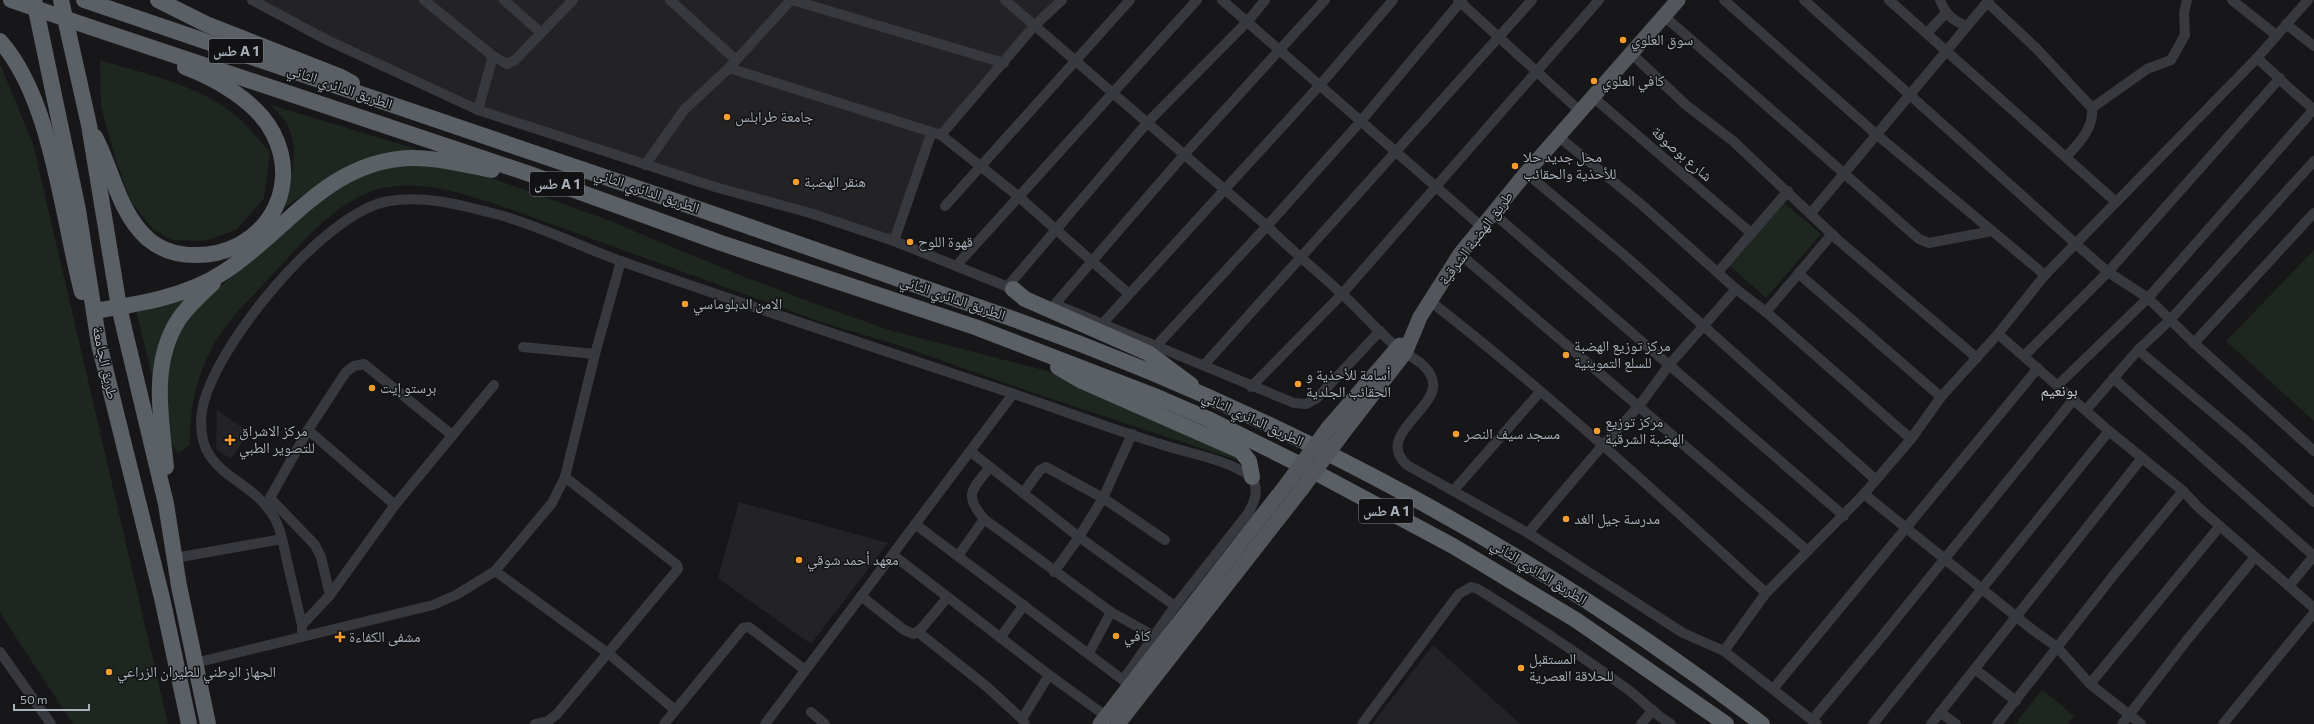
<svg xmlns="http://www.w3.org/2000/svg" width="2314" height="724" font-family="Commissioner,'Noto Naskh Arabic',sans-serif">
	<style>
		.built { fill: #232326 }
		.green { fill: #1e271f }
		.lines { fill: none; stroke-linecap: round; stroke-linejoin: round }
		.minor { stroke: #38393e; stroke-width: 10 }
		.primary { stroke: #53575d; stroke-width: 15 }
		.trunk { stroke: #5b6066; stroke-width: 16 }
		.primary-bridge { stroke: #53575d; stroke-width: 15 }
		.trunk-bridge { stroke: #5b6066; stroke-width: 16 }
		.poi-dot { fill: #fb9e2d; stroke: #121214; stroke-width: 1.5 }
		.labels { text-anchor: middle; stroke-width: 3; stroke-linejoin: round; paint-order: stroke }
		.shield { fill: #121214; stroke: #7b8188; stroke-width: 1 }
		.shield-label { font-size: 14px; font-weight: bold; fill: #a8b0ba }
		.poi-label { font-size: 15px; fill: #a8b0ba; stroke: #121214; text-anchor: start }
		.street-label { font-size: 15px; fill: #a8b0ba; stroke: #121214 }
		.neighbourhood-label { font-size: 16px; fill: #c9ced5; stroke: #121214 }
	</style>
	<rect width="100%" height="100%" fill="#171719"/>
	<!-- built -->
	<g class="built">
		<polygon points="252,0 1062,0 941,135 931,134 894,241 517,124"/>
		<polygon points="217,410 249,432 231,459 216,449"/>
		<polygon points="739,502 888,543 811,644 718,578"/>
		<polygon points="1433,645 1520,724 1372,724"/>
	</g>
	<!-- green -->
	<g class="green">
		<path d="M100 60C147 75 203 85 241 120 251 130 260 141 270 152L264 198 236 230 204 241 172 240 154 230 131 202 116 161 101 106Z"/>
		<polygon points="0,64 33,144 168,724 73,724 0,613"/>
		<path d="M271 105 413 148 424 154 324 182 280 210C291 185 301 149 287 124 283 117 276 111 271 105Z"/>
		<path d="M401 163 466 171 494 179 605 219 742 276 824 307 889 330 1047 371 1236 456 1240 461 1028 391 898 345 821 322 510 209C470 196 426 179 383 188 365 191 347 203 333 214 311 231 292 254 273 274 252 297 228 319 213 346 196 377 189 411 190 445L178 453 165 434 162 393 171 346 196 307 345 181Z"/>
		<polygon points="1783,202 1821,234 1766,298 1729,265"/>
		<polygon points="2314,250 2314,421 2226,341"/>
		<polygon points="194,293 158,352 152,376 136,311"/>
		<polygon points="2042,690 2074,716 2068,724 2015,724"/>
	</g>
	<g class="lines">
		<!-- minor -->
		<g class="minor">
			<polyline points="252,0 327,40 478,110 715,187 810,213 894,241 1018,291"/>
			<polyline points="424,0 493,56 507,64 515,60 573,0"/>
			<polyline points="504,0 540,32"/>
			<polyline points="670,0 736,60"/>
			<polyline points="792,0 1004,63"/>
			<path d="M1005 0 1267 226C1291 250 1317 271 1342 294 1361 311 1377 331 1397 347 1409 357 1424 361 1431 376 1447 406 1372 433 1407 465L1528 533 1683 633 1724 651 1817 724"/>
			<polyline points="1222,0 1482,227"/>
			<polyline points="1458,0 1581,112"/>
			<polyline points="1724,0 1876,134 2045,275"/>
			<polyline points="1804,0 2076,244 2108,272 2148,298 2194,343 2314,451"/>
			<polyline points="1889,0 2116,202"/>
			<path d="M1940 0C1946 14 1952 21 1967 26"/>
			<polyline points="2232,0 2276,35"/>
			<path d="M1987 2 2037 49 2092 108C2094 128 2079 143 2067 156"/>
			<polyline points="1664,16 1919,239 1929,243 1992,231"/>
			<polyline points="2286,24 2314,46"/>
			<polyline points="1927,33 1946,13"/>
			<polyline points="1631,53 1686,105 1733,141 1838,240 1977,358"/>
			<path d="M2257 58C2276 75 2293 93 2314 109"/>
			<polyline points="729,68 941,135 1018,196 1129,294"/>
			<polyline points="1593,97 1751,233"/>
			<polyline points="2092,108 2147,69 2171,60 2185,35 2184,13 2187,0"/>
			<polyline points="478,110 493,56"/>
			<polyline points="941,135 1035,25 1062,0"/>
			<polyline points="1559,137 1642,205 1736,289 1766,312 1911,439"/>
			<polyline points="645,165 684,110 729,68 791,0"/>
			<polyline points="1526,173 1623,254 1876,480"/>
			<polyline points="945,206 1130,0"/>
			<polyline points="1493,213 1844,516"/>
			<polyline points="1811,213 1989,0"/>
			<polyline points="894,241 931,134"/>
			<polyline points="1460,254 1808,551"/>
			<polyline points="956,266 1197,0"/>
			<polyline points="1718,272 1788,191"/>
			<polyline points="1799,274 1941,397"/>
			<polyline points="1007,287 1147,123 1248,21 1265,0"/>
			<path d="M1430 301C1547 392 1657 493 1766 593"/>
			<polyline points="1055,304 1183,156 1325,0"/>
			<polyline points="1057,305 1294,403 1306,404 1317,398 1380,331"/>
			<polyline points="1766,312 1832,234"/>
			<polyline points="1103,323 1320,85 1393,0"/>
			<polyline points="1998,334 2109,431 2183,491 2198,507 2314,608"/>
			<polyline points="2194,343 2314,213"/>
			<polyline points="1157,345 1267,226 1361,121 1462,0"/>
			<polyline points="523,347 595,354"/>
			<polyline points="2138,350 2243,438 2314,502"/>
			<polyline points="2025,355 2108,272 2280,78"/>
			<polyline points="1204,365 1532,0"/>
			<polyline points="2113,378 2314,556"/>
			<polyline points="2058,385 2148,298 2314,109"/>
			<polyline points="1251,387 1342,294 1599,0"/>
			<polyline points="2086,410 2138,350 2170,320 2314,161"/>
			<polyline points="308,430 395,505"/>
			<polyline points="1132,434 1103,498 1165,540"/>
			<polyline points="971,452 1079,537 1175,606"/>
			<polyline points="1454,490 1540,392"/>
			<polyline points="1023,493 1040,470 1046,467 1103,498 1079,537 1054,572"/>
			<polyline points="1864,494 2033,630 2057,647 2090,684 2141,724"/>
			<polyline points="270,498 315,545 321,557 330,595"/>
			<polyline points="266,505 308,430 346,372 354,366 364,364 452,435"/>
			<path d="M984 519C963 494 972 490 990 467"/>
			<polyline points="915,524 1123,680"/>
			<polyline points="1528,533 1602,446 1639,406 1669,365 1736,289"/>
			<polyline points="893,555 1049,675 1110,719"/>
			<polyline points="958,556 984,519 1111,612 1154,636"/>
			<polyline points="175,558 282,539"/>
			<polyline points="495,571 609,654 675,710"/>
			<polyline points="2289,586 2314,556"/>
			<polyline points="861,596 904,630 914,634 921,629 947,598"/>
			<polyline points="302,625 330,595 395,505 494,385"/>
			<polyline points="918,632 986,686 1022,719 1025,724"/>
			<path d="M302 636V625C297 604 292 582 287 561 284 547 282 532 275 519 251 474 193 477 202 411 212 348 325 211 389 201 425 195 461 205 496 214 541 226 583 248 626 263 752 307 879 349 1005 391 1056 408 1106 427 1157 443 1189 454 1224 458 1252 477 1259 490 1255 500 1249 512L1175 606 1123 680 1134 689"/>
			<polyline points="1000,638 1024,605"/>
			<polyline points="1724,651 1766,593 1864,494 1911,439 1941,397 1998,334 2045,275 2257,58 2308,0"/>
			<polyline points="0,652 51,724"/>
			<polyline points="1089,653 1111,612"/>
			<polyline points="195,663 433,605 456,595 495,571 552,503 565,477 595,354 621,261"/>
			<polyline points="1975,669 2016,701"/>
			<polyline points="2090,684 2220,526"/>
			<polyline points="1773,689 2038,368"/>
			<polyline points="811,712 825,724"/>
			<polyline points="1940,712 1956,724"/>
			<polyline points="1022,719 1049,675"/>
			<polyline points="1812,720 1879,640 2074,399"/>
			<polyline points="535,724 548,721 557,714 678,569 677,565 565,477"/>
			<polyline points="664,724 743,628 749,627 805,670"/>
			<polyline points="765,724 1013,394"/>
			<path d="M1362 724 1452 603 1459 594 1471 587 1478 589C1528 620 1577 653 1626 688 1641 699 1654 714 1671 724"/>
			<polyline points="1641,724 1653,710"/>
			<polyline points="1873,724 2109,431"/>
			<polyline points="1931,724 2142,458"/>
			<polyline points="1997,724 2116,572 2183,491"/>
			<polyline points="2122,724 2187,640 2255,557"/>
			<polyline points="2223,724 2314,613"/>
		</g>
		<!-- primary -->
		<g class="primary">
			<polyline points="1328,428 1400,345"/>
			<polyline points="1340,437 1405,353 1420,317 1460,254 1526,173 1678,0"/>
			<polyline points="1100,724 1289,481"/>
			<polyline points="1118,724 1301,490"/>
		</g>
		<!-- trunk -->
		<g class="trunk">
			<polyline points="34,0 78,210 99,344 162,598 189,724"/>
			<polyline points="61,0 89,125 119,307 166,504 179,586 208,724"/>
			<path d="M84 0 693 207 1016 320C1282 415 1537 552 1762 724"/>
			<polyline points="158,0 206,24 341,77 352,83"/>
			<polyline points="90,27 527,173 721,243 975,327 1157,397 1208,419 1311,470 1453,546 1576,620 1726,724"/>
			<path d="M0 41C52 99 62 217 82 292"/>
			<path d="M95 137C113 171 118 212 148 239 161 250 178 255 195 255 260 256 304 193 273 133 257 102 217 79 185 67"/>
			<polyline points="1013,289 1025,299 1148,353 1191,385"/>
			<path d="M95 311C139 304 186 297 224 272 287 231 326 162 409 158 435 157 466 165 492 170"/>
			<polyline points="1058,367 1082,381 1241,451 1249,461 1252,477"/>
			<path d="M166 467C161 418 150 363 179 319 188 306 201 294 213 283"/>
		</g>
		<!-- primary-bridge -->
		<g class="primary-bridge">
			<polyline points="1289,481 1328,428"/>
			<polyline points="1301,490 1340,437"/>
		</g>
		<!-- trunk-bridge -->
		<polyline class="trunk-bridge" points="11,0 90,27"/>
	</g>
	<!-- markers -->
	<g class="poi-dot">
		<circle cx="1623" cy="40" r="4"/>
		<circle cx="1594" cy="81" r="4"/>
		<circle cx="727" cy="117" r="4"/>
		<circle cx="1515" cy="166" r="4"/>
		<circle cx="796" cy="182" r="4"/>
		<circle cx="910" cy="242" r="4"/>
		<circle cx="685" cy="304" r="4"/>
		<circle cx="1566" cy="355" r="4"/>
		<circle cx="1298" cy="384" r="4"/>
		<circle cx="372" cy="388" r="4"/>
		<circle cx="1597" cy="431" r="4"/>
		<circle cx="1456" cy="434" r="4"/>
		<path d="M228 434h4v4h4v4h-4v4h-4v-4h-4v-4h4z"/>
		<circle cx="1566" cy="519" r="4"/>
		<circle cx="799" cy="560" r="4"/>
		<circle cx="1116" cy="636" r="4"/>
		<path d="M338 631h4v4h4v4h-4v4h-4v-4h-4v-4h4z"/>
		<circle cx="1521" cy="668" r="4"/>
		<circle cx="109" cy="672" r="4"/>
	</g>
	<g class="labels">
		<!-- shield labels -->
		<g class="shield">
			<rect x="209" y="39" width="54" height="24" rx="3"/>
			<rect x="530" y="172" width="54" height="24" rx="3"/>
			<rect x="1359" y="499" width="54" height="24" rx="3"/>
		</g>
		<g class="shield-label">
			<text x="236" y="56">طس A 1</text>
			<text x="557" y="189">طس A 1</text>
			<text x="1386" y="516">طس A 1</text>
		</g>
		<!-- poi labels -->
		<g class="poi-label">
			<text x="1631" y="45">سوق العلوي</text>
			<text x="1602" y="86">كافي العلوي</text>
			<text x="735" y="122">جامعة طرابلس</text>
			<text x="1523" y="162">محل جديد حلا<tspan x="1523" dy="17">للأحذية والحقائب</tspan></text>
			<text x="804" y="187">هنقر الهضبة</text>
			<text x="918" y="247">قهوة اللوح</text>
			<text x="693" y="309">الامن الدبلوماسي</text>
			<text x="1574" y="351">مركز توزيع الهضبة<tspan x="1574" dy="17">للسلع التموينية</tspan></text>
			<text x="1306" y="380">أسامة للأحذية و<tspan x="1306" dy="17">الحقائب الجلدية</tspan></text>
			<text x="380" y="393">برستو إيت</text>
			<text x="1605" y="427">مركز توزيع<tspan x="1605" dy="17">الهضبة الشرقية</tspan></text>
			<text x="239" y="436">مركز الاشراق<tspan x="239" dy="17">للتصوير الطبي</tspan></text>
			<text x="1464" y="439">مسجد سيف النصر</text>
			<text x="1574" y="524">مدرسة جيل الغد</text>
			<text x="807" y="565">معهد أحمد شوقي</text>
			<text x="1124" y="641">كافي</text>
			<text x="349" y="642">مشفى الكفاءة</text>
			<text x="1529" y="664">المستقبل<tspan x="1529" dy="17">للحلاقة العصرية</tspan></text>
			<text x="117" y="677">الجهاز الوطني للطيران الزراعي</text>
		</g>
		<!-- street labels -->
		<g class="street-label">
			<text transform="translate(340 87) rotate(19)" y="5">الطريق الدائري الثاني</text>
			<text transform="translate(1682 154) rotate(41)" y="5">شارع بوصوفة</text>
			<text transform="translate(647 191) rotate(19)" y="5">الطريق الدائري الثاني</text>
			<text transform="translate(1476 238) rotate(-53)" y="5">طريق الهضبة الشرقية</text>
			<text transform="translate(953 298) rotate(19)" y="5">الطريق الدائري الثاني</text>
			<text transform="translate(105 363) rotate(78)" y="5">طريق الجامعة</text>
			<text transform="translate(1253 419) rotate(25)" y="5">الطريق الدائري الثاني</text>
			<text transform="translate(1539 572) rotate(32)" y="5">الطريق الدائري الثاني</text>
		</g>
		<!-- neighbourhood labels -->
		<g class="neighbourhood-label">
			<text x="2059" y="396">بونعيم</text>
		</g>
	</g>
	<!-- scale -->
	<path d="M14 704v6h75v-6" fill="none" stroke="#a8b0ba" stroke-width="2"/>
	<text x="20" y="704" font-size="12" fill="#a8b0ba" stroke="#121214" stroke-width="3" paint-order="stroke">50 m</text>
</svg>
